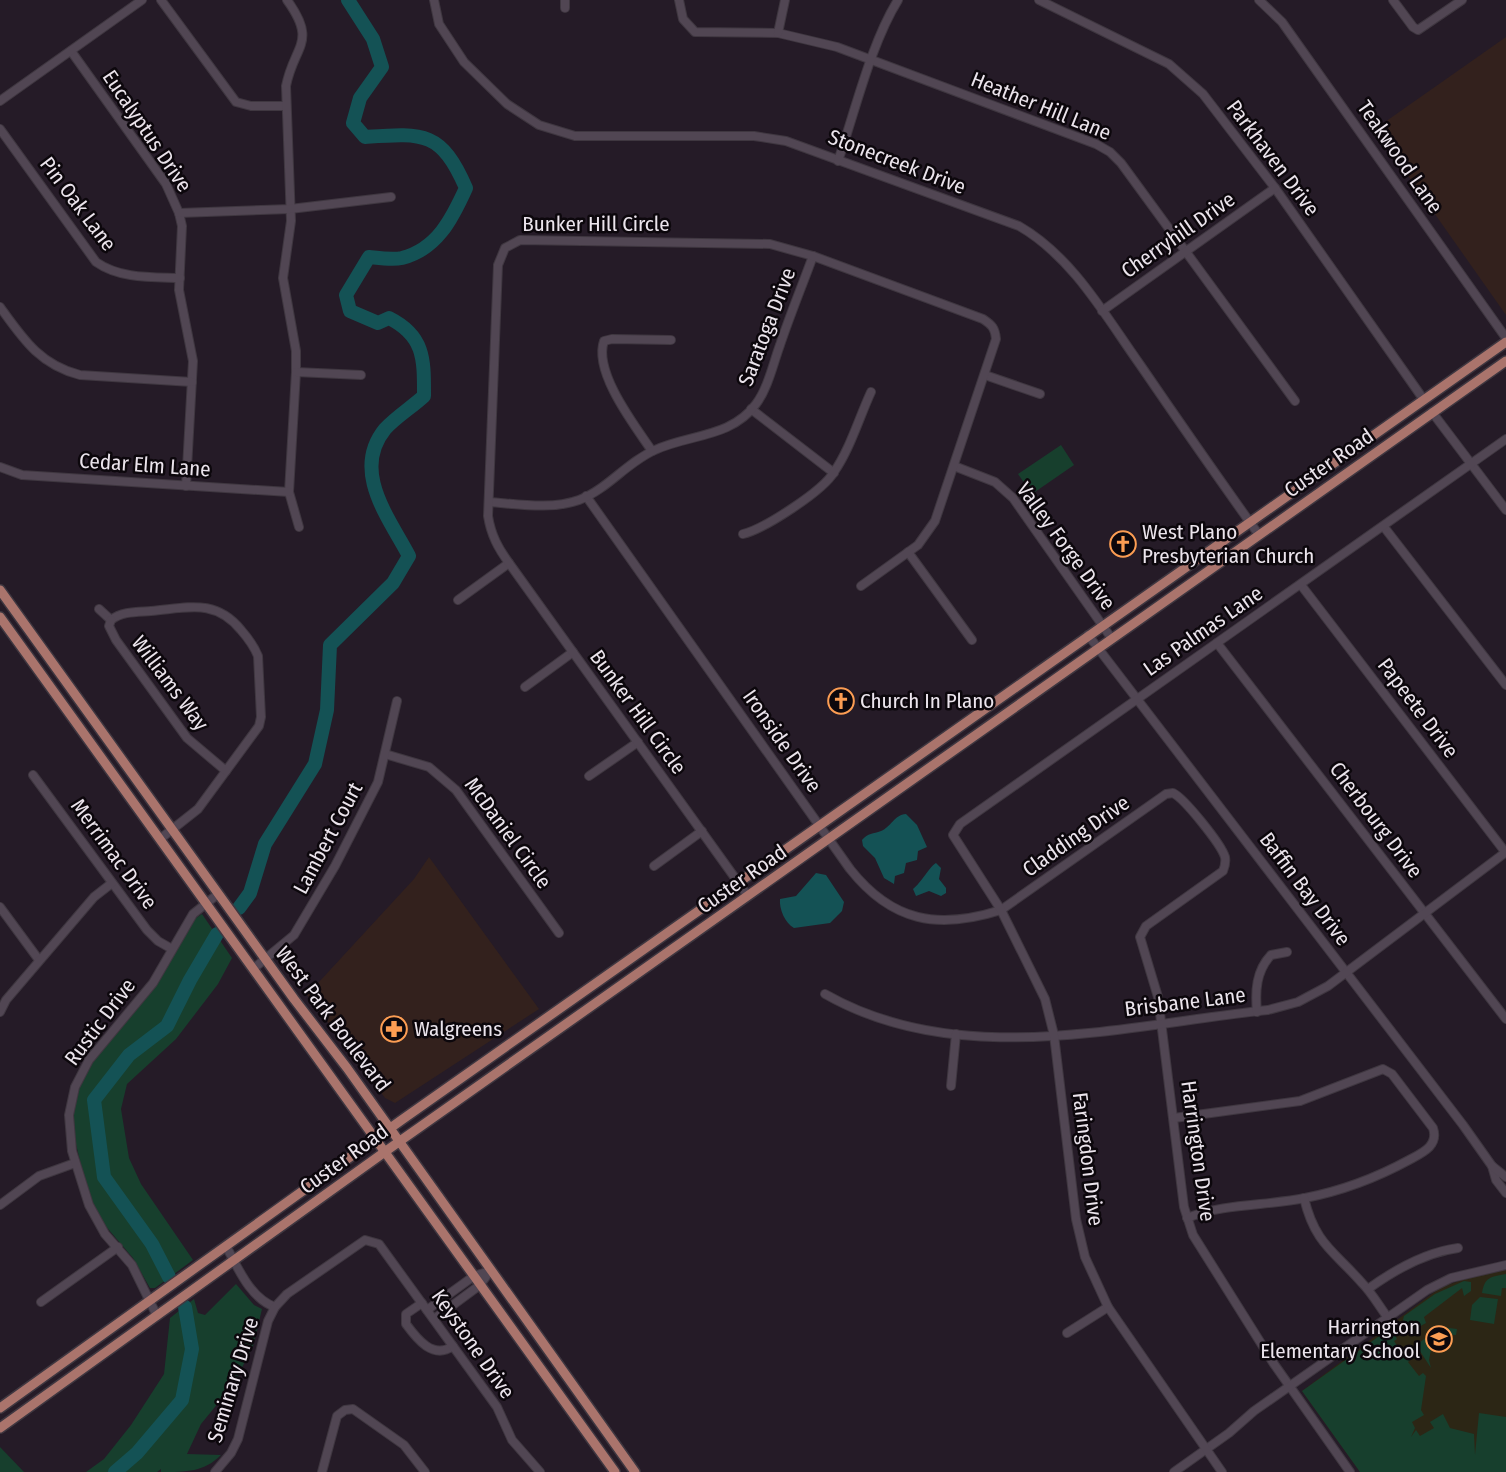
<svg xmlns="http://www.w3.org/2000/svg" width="1506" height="1472" font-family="'Fira Sans Condensed',sans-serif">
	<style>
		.commercial { fill: #33211d }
		.education { fill: #2c2615 }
		.green { fill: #173f2d }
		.water { fill: #145255 }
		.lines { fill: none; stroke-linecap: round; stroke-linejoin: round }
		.river { stroke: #145255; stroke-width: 14 }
		.minor-casing { stroke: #3f3740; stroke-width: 10 }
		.major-casing { stroke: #3f3740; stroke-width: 12 }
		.minor { stroke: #514653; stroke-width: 8 }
		.major { stroke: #aa746c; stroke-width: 9 }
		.labels { text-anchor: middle; stroke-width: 5; stroke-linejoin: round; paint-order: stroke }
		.street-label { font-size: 21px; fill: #ebe4ec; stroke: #0c070c }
		.poi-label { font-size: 21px; fill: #ebe4ec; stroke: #0c070c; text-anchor: start }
	</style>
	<rect width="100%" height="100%" fill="#251b27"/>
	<!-- commercial -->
	<g class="commercial">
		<polygon points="1506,37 1506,315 1375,129"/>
		<polygon points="429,857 539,1009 395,1103 385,1098 307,995 414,879"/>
	</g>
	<!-- education -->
	<polygon class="education" points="1506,1270 1506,1472 1360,1472 1302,1391 1441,1287 1471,1277"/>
	<!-- green -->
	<g class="green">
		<polygon points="1061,445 1074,465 1032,494 1018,474"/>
		<polygon points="202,914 232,958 218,984 176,1039 127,1084 121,1109 129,1158 141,1184 193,1260 155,1288 150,1288 133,1258 103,1223 93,1204 83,1173 74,1136 73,1115 80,1086 91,1064 193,920"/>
		<path d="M1506 1274V1288H1502L1501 1296 1482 1293C1485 1277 1490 1277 1506 1274Z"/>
		<polygon points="1464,1281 1471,1282 1471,1291 1464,1296 1462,1288 1424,1317 1426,1323 1408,1333 1402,1324 1404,1316 1435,1294"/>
		<path d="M236 1284 254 1305 262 1309 253 1346 233 1385 201 1424 187 1454 221 1455C204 1472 187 1472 161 1472V1469L157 1472H86L104 1459 131 1425 164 1374 170 1318 194 1299 198 1313 205 1315Z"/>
		<polygon points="1480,1297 1498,1299 1494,1324 1470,1320 1472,1305"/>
		<polygon points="1441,1327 1457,1329 1456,1335 1434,1334 1429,1360 1431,1368 1416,1345"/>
		<polygon points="1385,1332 1395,1335 1397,1339 1394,1341 1406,1359 1413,1357 1408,1362 1419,1376 1423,1373 1426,1376 1421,1410 1424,1415 1412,1422 1415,1428 1411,1437 1416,1430 1420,1436 1434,1428 1430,1422 1443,1414 1450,1428 1474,1434 1475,1455 1479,1413 1506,1417 1506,1472 1360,1472 1302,1391"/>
		<polygon points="0,1447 24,1472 0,1472"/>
	</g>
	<!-- water -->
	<g class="water">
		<path d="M906 814 917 825 927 847 918 851 917 860 906 863 904 873 895 876 894 884 884 878 875 858 863 846 862 840C868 833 873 834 881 831 891 827 894 815 906 814Z"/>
		<path d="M936 863 941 868 939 879 946 888V893L941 896 929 891 916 896 913 889C921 883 930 866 936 863Z"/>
		<path d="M816 873 826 875 844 902 842 911 830 923 794 928C785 923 779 909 780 899L796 896Z"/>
	</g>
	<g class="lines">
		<!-- river -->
		<g class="river">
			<path d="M239 908 250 893 265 844 315 764 327 710 330 645 393 583 409 556C389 518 351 471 385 429 396 417 412 407 424 396 424 360 425 336 389 318L378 323 350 311 346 295 369 257C379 258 392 260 402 258 437 249 452 219 466 188 441 131 424 133 365 137L353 123 360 98 382 67 373 39 348 0"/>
			<polyline points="169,1277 152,1244 104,1177 94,1100 129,1055 167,1026 190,980 217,934"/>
			<polyline points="115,1472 137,1453 182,1400 192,1349 185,1307"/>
		</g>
		<!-- minor casing -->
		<g class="minor-casing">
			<g id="minor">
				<polyline points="161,0 236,102 251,106 286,106"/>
				<path d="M287 0C318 43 294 45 286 86L291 221 283 278 296 351V372L289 492 299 527"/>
				<path d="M434 0 439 24 464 62 507 104 539 125 575 136H754L786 141 1019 226C1073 257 1106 317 1141 366 1180 423 1219 479 1259 535"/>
				<polyline points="565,0 565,8"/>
				<polyline points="679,0 683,19 695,32 778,33 837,47 1096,144 1110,152 1121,163 1295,401"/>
				<polyline points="1039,0 1169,64 1203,94 1275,188 1424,400"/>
				<polyline points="1259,0 1282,22 1506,338"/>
				<polyline points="1393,0 1413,27 1418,30 1462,0"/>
				<polyline points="778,33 785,0"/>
				<polyline points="71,51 166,184 179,213 182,226 179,290 193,361 186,486"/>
				<polyline points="0,101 142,0"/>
				<path d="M0 129 96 262C120 279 152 277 180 278"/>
				<path d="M838 161C855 112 871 43 898 0"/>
				<polyline points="179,213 290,209 391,197"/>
				<path d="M0 307C23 339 40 365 80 375L192 382"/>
				<polyline points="1102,311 1275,188"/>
				<polyline points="296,372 361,375"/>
				<polyline points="985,375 1040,394"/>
				<polyline points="751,409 834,473"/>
				<polyline points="1432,412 1506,510"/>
				<path d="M652 451C635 426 593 372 604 341L612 339 671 340"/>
				<polyline points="954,466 995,482 1013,498 1112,639"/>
				<polyline points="0,467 22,475 289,492"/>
				<path d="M586 496 850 869C892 922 938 930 1001 910L1166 794 1173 793C1184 798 1221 844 1225 857 1226 862 1225 866 1223 871L1146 926 1140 937 1158 997 1184 1207 1193 1235 1274 1364 1350 1472"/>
				<path d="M489 502C518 504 551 510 579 500 608 489 627 462 655 450 689 434 731 438 756 404 768 388 773 364 780 345 790 315 802 286 813 256"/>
				<polyline points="1384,527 1506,685"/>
				<path d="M743 534C764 529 823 491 834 472 850 449 859 418 871 392"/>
				<polyline points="908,552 972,640"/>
				<polyline points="1301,585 1506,853"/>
				<polyline points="458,600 509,563"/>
				<polyline points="99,609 111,620"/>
				<path d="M111 620C122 611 138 612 151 611 187 608 215 598 241 630 248 638 254 646 258 656L261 717 259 726 198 809 160 839"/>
				<polyline points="111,620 109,626 116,640 187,738 226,771"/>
				<polyline points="1088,635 1463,1125 1492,1166 1496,1180 1506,1193"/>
				<polyline points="1217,643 1506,1019"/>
				<polyline points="525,687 573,652"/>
				<polyline points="385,754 429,767 456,790 559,933"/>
				<polyline points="33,775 147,930 158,941 172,949"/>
				<polyline points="589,776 638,742"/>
				<polyline points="654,866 702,831"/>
				<path d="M748 896 509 563C498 548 491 535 488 516L498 265 505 248 520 240 770 244 813 256 983 319C992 325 995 328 996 339L935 521 918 545 861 586"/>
				<polyline points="0,907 39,960"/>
				<polyline points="253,969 294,935 335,866 378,782 397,701"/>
				<path d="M825 994C960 1071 1124 1025 1268 1010L1298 1002 1328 986 1506 852"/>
				<polyline points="0,1012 6,1000 94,897 112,883"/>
				<path d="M1257 1012C1255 991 1256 971 1271 955L1287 952"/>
				<polyline points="951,1086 956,1034"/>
				<path d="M1174 1118 1300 1101 1383 1069 1392 1074 1433 1128C1439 1146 1422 1153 1409 1160 1376 1178 1341 1191 1305 1198 1266 1206 1225 1203 1187 1218"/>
				<polyline points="1492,1166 1506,1177"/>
				<path d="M1304 1198C1315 1244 1334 1251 1362 1283 1372 1293 1379 1306 1388 1318"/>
				<polyline points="0,1205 39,1176 75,1163"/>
				<path d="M226 1246C238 1268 250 1298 275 1307"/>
				<path d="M1368 1289C1393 1271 1427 1252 1458 1248"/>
				<polyline points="41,1302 118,1247"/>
				<path d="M422 1303 406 1314V1324C417 1339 433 1360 453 1346"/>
				<polyline points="427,1310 474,1276 490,1271"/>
				<polyline points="157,1316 132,1265 105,1234 89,1205 72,1151 69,1115 75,1087 89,1060 153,983 193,914 218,894"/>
				<polyline points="434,1319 480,1285 490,1271"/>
				<polyline points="1067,1333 1108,1307"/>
				<polyline points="215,1472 231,1453 238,1439 268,1321 275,1307 287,1294 365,1240 379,1244 497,1407 512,1440 540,1472"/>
				<polyline points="322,1472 337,1416 345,1410 353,1409 404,1445 425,1472"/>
				<polyline points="1174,1472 1229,1433 1254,1411 1427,1290 1451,1278 1506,1265"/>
				<polyline points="1222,1472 1108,1307 1085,1257 1076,1219 1054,1035 1045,999 1001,910 953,835 960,824 1506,439"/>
			</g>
		</g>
		<!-- major casing -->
		<g class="major-casing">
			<g id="major">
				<polyline points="0,590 294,999 347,1068 635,1472"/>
				<polyline points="0,617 615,1472"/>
				<polyline points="0,1408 403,1119 1506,342"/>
				<polyline points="0,1428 400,1141 1506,361"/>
			</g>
		</g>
		<!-- minor -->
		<use href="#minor" class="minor"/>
		<!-- major -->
		<use href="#major" class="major"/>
	</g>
	<!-- icons -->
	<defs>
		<g id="church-ring" transform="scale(1.35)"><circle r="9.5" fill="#0c070c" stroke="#fc9d53" stroke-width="1.5"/><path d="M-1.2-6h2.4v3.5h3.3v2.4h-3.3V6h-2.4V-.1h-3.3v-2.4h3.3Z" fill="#fc9d53"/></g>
		<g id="pharmacy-ring" transform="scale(1.35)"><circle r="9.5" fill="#0c070c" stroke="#fc9d53" stroke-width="1.5"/><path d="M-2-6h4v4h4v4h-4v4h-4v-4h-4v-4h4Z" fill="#fc9d53"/></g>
		<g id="school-ring" transform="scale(1.35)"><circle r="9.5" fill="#0c070c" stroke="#fc9d53" stroke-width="1.5"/><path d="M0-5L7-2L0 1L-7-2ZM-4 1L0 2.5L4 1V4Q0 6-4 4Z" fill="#fc9d53"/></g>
	</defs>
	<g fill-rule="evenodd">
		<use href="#church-ring" x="1123" y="544"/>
		<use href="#church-ring" x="841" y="701"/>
		<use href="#pharmacy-ring" x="394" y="1029"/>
		<use href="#school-ring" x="1439" y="1339"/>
	</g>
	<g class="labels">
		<!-- street labels -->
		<g class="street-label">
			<text transform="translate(1041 106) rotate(22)" y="7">Heather Hill Lane</text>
			<text transform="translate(147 131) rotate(56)" y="7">Eucalyptus Drive</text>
			<text transform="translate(1400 157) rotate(55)" y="7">Teakwood Lane</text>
			<text transform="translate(1273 158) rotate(53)" y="7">Parkhaven Drive</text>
			<text transform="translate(897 162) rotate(21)" y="7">Stonecreek Drive</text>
			<text transform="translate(78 204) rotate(53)" y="7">Pin Oak Lane</text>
			<text x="596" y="231">Bunker Hill Circle</text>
			<text transform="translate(1178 235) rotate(-35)" y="7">Cherryhill Drive</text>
			<text transform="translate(767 327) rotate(-69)" y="7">Saratoga Drive</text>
			<text transform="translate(1329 463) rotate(-35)" y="7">Custer Road</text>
			<text transform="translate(145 465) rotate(4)" y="7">Cedar Elm Lane</text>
			<text transform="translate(1066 546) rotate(54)" y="7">Valley Forge Drive</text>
			<text transform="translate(1203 631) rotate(-35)" y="7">Las Palmas Lane</text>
			<text transform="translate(170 683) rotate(53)" y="7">Williams Way</text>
			<text transform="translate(1418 708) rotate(53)" y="7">Papeete Drive</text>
			<text transform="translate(638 712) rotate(54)" y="7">Bunker Hill Circle</text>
			<text transform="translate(782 741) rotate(55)" y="7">Ironside Drive</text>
			<text transform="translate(1376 820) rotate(53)" y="7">Cherbourg Drive</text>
			<text transform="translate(508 833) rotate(54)" y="7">McDaniel Circle</text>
			<text transform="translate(1076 836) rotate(-35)" y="7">Cladding Drive</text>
			<text transform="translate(328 838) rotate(-62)" y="7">Lambert Court</text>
			<text transform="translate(114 854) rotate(54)" y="7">Merrimac Drive</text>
			<text transform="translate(742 879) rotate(-35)" y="7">Custer Road</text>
			<text transform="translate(1305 889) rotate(53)" y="7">Baffin Bay Drive</text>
			<text transform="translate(1185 1002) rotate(-7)" y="7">Brisbane Lane</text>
			<text transform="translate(333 1019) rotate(53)" y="7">West Park Boulevard</text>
			<text transform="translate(100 1022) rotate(-53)" y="7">Rustic Drive</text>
			<text transform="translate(1198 1151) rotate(82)" y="7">Harrington Drive</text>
			<text transform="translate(344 1159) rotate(-36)" y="7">Custer Road</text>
			<text transform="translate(1088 1159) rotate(83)" y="7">Faringdon Drive</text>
			<text transform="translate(473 1344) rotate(55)" y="7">Keystone Drive</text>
			<text transform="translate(233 1380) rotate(-73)" y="7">Seminary Drive</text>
		</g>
		<!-- poi labels -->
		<g class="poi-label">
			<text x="1142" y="539">West Plano<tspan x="1142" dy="24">Presbyterian Church</tspan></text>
			<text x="860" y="708">Church In Plano</text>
			<text x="414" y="1036">Walgreens</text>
			<text x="1420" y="1334" text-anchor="end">Harrington<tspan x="1420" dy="24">Elementary School</tspan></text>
		</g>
	</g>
</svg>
